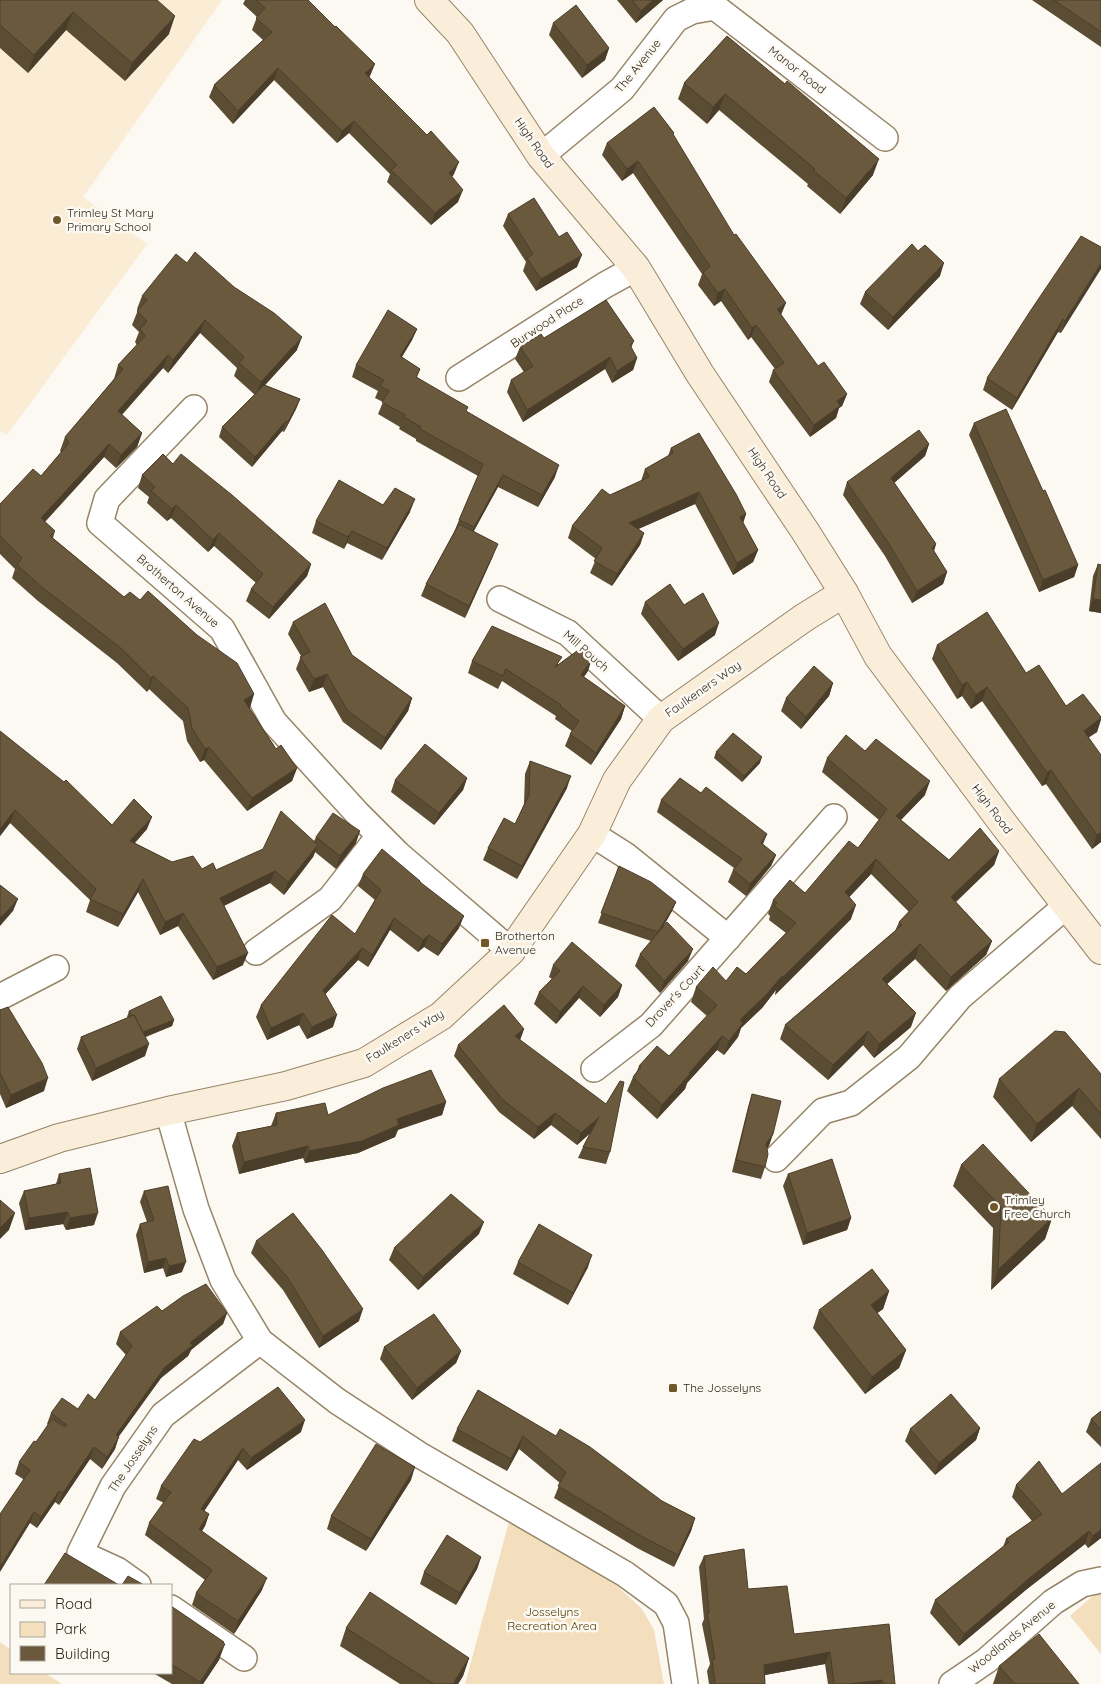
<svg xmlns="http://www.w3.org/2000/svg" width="1101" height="1684" font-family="Quicksand,sans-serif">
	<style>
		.built { fill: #fbedd5 }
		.green { fill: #f3dfbd }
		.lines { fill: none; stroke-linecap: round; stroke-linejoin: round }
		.street-casing { stroke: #968567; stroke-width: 28 }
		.secondary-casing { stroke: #968567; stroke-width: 30 }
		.street { stroke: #fff; stroke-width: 25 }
		.secondary { stroke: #faeedb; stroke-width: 28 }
		.wall { fill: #5b4d34 }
		.shaded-wall { fill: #4a3e2b }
		.building { fill: #6a593d; stroke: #4a3e2b }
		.poi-dot { fill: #715728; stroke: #fcf8f2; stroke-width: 2 }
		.labels { text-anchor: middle; stroke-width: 5; stroke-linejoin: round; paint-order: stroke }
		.street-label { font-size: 12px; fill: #2f281c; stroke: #fcf8f2 }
		.poi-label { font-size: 12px; fill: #2f281c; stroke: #fcf8f2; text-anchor: start }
		.park-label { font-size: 12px; fill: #563c01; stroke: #fcf8f2 }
	</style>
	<rect width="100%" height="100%" fill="#fcf8f2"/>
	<!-- built -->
	<polygon class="built" points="0,0 222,0 83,197 147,244 7,435 0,431"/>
	<!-- green -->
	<g class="green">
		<polygon points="509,1522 602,1572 642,1609 654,1630 664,1684 465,1684"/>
		<polygon points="1101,1593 1101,1654 1070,1616 1095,1594"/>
		<polygon points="0,1642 11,1650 11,1673 45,1673 62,1684 0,1684"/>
	</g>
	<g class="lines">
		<!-- street casing -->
		<g class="street-casing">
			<g id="street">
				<polyline points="713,0 715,7 885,138"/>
				<polyline points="541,156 622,89 676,19 692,11 715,7"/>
				<polyline points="459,378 605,285 636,268"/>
				<polyline points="194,408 107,499 100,523 222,629 274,722 357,813 398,854 511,951"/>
				<polyline points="500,599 568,633 661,719"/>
				<polyline points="592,834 625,855 728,938"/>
				<polyline points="256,952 330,899 379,836"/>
				<polyline points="0,997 56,968"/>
				<polyline points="594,1069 651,1025 834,817"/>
				<polyline points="168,1111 196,1209 223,1280 260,1341 337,1401 418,1454 625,1574 666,1604 676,1623 685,1684"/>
				<polyline points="776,1159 823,1111 851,1103 909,1057 960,997 1066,906"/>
				<polyline points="138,1585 117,1570 80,1553 113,1486 163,1415 260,1341"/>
				<polyline points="171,1608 244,1658"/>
				<polyline points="952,1684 986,1661 1053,1602 1082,1584 1101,1580"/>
			</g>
		</g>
		<!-- secondary casing -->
		<g class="secondary-casing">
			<g id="secondary">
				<polyline points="429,0 460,33 541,156 636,268 700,374 805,531 844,593 878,656 1005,826 1101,950"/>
				<polyline points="0,1159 59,1138 168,1111 286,1086 364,1063 441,1016 511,951 592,834 617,780 661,719 805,617 844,593"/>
			</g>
		</g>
		<!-- street -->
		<use href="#street" class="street"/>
		<!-- secondary -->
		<use href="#secondary" class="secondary"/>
	</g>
	<!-- wall -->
	<g class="wall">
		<polygon points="0,0 157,0 169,34 125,81 66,30 28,73 0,48"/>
		<polygon points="245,0 308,0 370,76 369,78 454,174 452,177 458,202 431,225 387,182 390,174 349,133 337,143 274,80 233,124 209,97 214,85 263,40 252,30 257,17 243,4"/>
		<polygon points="617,0 663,0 636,23"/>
		<polygon points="1032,0 1101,0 1101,47"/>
		<polygon points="553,23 609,48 605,60 582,78 549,35"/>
		<polygon points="727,36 873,175 840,214 807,186 808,184 719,110 707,124 678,99 684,83"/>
		<polygon points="674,133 673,135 781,315 818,366 847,394 842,406 839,408 836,418 810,437 769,382 773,370 775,369 751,337 748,340 721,301 714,306 698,285 702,274 633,173 622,181 602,155 607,143"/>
		<polygon points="508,214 577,267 536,291 523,271 526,262 503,226"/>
		<polygon points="1101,247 1061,333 1058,332 1012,410 983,390 987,378"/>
		<polygon points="918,251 940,276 888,330 860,304 865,292"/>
		<polygon points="142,296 297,350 265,385 300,399 296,409 284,432 282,431 252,467 219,437 222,427 255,395 234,376 237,368 200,333 168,373 163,368 122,415 142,433 137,447 116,468 104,457 45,522 55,531 53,538 124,597 254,694 249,708 276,749 297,768 292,781 247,811 204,760 200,762 187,741 183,721 149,689 147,692 117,663 38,601 12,578 15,569 0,554 0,504 41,476 61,452 60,451 65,437 114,379 118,365 137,345 135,342 139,332 132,325 138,310 137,309"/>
		<polygon points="417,329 412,340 402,357 420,369 417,377 467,412 555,477 538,507 498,487 474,531 493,556 465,618 421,596 426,584 454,532 459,520 478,476 416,441 416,439 399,429 400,427 378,414 383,402 375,398 378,391 352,377 356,365"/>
		<polygon points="544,338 634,341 631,348 637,358 633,370 612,383 605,369 523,422 507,392 511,380 524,372 515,359 520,347"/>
		<polygon points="974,423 1078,565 1074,577 1039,592 969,435"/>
		<polygon points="929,444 925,456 894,483 936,544 934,551 947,572 943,584 912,603 885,556 843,495 847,482"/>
		<polygon points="671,448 746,514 743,523 758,550 753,562 733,575 695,504 638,529 644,533 640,545 612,586 590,573 596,559 568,538 572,526 610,495 641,481 645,469 668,456"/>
		<polygon points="173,464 311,564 307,576 269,619 246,601 251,589 256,583 214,546 208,552 171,518 167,521 147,503 149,497 138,488 142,475"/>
		<polygon points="383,505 410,512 382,560 347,543 344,549 312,533 316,521"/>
		<polygon points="1098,564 1101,565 1101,613 1089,611 1093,576"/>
		<polygon points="645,602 684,605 715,635 678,661 641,614"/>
		<polygon points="293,622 352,655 412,698 408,711 381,750 343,722 323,687 309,692 296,669 301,656 288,634"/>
		<polygon points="937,645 1026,673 1066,706 1101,717 1101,720 1097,732 1089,737 1101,842 1092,849 1046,784 1042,786 982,701 971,709 962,696 957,699 932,659"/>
		<polygon points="472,661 559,664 588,671 584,677 625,706 621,719 591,765 565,746 570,734 572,731 555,719 556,716 502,681 498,689 468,673"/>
		<polygon points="833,683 829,696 801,729 781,711 786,698"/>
		<polygon points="0,731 112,825 147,829 135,843 172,862 202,869 216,870 314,841 316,837 356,843 336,869 315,852 313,857 284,895 270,883 224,906 243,965 213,980 178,926 160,935 138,892 118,927 86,912 90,900 10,823 0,836"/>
		<polygon points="865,751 925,795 901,820 949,860 999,851 994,865 956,902 992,941 986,955 946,991 915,959 887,984 911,1027 874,1058 863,1045 828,1080 780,1039 785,1025 895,931 899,922 909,912 871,874 849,897 851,919 775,995 776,990 762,1008 741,1028 738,1037 724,1055 717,1050 687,1083 685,1089 657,1119 627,1091 633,1077 637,1071 639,1066 669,1056 707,1016 691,1002 696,987 726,981 746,974 786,933 769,920 770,916 768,914 773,900 805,893 858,848 879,820 822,772 827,758"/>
		<polygon points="716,752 760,763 742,782 714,758"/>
		<polygon points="530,761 567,788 517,879 483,860 488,848 515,824 524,804 525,774"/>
		<polygon points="467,778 463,790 434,825 391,792 395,780"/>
		<polygon points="701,793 767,834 763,844 776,855 771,866 746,896 728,882 733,870 734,868 657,812 661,800"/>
		<polygon points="619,866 676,902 672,911 662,929 688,961 660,993 635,966 640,954 651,941 598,923"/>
		<polygon points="363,874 420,882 459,928 438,956 424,947 418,952 390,930 368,967 358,960 325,994 333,1027 307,1039 299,1025 267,1040 256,1017 261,1005 355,934 375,900 358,886"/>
		<polygon points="553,965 622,985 618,997 600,1017 579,998 556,1024 534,1004 539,992 552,979 549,977"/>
		<polygon points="0,1010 44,1091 6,1108 0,1094"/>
		<polygon points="129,1011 174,1020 172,1026 146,1037 145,1056 92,1081 77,1049 81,1037 128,1018 127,1017"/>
		<polygon points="524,1029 520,1040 610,1152 606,1164 578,1158 583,1147 590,1133 577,1145 551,1125 534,1139 499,1112 454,1056 458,1045"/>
		<polygon points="1101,1074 1101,1139 1072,1106 1031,1142 993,1097 999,1079"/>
		<polygon points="752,1094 773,1134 767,1148 765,1167 761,1179 732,1172 748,1107"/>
		<polygon points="446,1102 442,1115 398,1129 395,1137 358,1153 305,1163 303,1158 239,1174 232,1146 237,1133 271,1126 276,1113 328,1115"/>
		<polygon points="961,1165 1052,1218 1045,1239 991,1290 993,1228 953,1186"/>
		<polygon points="59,1174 94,1225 66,1230 63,1224 25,1230 19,1203 24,1191 56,1184"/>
		<polygon points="788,1174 851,1218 847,1230 803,1245 783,1186"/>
		<polygon points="144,1191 182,1272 166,1277 163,1268 144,1273 136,1235 140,1224 147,1222 140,1202"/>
		<polygon points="479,1234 418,1290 389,1260 394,1248"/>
		<polygon points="256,1241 359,1321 319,1348 283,1290 251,1253"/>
		<polygon points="518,1262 588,1267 568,1305 513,1274"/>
		<polygon points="889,1291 883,1309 877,1313 906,1350 899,1368 865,1394 813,1328 819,1310"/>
		<polygon points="162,1311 227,1313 223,1324 191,1350 188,1356 161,1378 118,1437 115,1449 102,1469 90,1459 59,1505 55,1502 37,1528 30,1523 23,1479 15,1474 19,1462 36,1442 48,1425 47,1424 51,1413 78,1409 95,1400 126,1355 116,1344 120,1332"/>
		<polygon points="384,1347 461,1351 456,1363 412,1400 380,1359"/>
		<polygon points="478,1390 662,1501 695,1518 691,1531 674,1567 637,1548 554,1498 560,1483 519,1449 507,1471 452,1441 457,1429"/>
		<polygon points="1101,1411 1101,1447 1086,1432 1091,1419"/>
		<polygon points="980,1428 976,1440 935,1475 905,1441 910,1429"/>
		<polygon points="301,1432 247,1470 238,1460 204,1511 209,1514 205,1526 202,1531 262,1590 234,1634 192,1605 196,1593 205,1580 145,1535 149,1523 164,1503 156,1499 161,1486 200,1442"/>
		<polygon points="411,1480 366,1551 327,1529 331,1516"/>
		<polygon points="1016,1485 1062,1494 1101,1538 1088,1548 1085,1544 1027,1589 959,1646 930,1613 935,1600 1003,1547 1006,1539 1032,1521 1012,1497"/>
		<polygon points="704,1556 748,1589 794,1634 895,1684 828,1684 825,1664 765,1675 765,1684 709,1684 707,1671 710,1664 702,1624 704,1619 699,1567"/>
		<polygon points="481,1557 477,1569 456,1605 420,1584 424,1572"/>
		<polygon points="171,1606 223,1643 219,1660 203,1684 172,1684 153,1673 171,1673"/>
		<polygon points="346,1628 469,1658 463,1676 458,1684 400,1684 340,1646"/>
		<polygon points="999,1666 1079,1684 993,1684"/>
	</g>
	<!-- shaded-wall -->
	<g class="shaded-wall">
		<polygon points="653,0 663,0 636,23 641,11"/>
		<polygon points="73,12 66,30 28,73 34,55"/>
		<polygon points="175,16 169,34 125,81 132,63"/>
		<polygon points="609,48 605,60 582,78 587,65"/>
		<polygon points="375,64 370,76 360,86 365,73"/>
		<polygon points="278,68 274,80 233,124 238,111"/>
		<polygon points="725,94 719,110 707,124 713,107"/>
		<polygon points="354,121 349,133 337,143 342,131"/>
		<polygon points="879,159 873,175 840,214 846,198"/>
		<polygon points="638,161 633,173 622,181 627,169"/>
		<polygon points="459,162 454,174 445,185 449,173"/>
		<polygon points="463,190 458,202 431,225 435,213"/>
		<polygon points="582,255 577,267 536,291 541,279"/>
		<polygon points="944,263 940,276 888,330 893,317"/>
		<polygon points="1101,263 1101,269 1061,333 1065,321"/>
		<polygon points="725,289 721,301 714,306 718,293"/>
		<polygon points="786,303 781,315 777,309"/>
		<polygon points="1063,319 1058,332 1012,410 1017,398"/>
		<polygon points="205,320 200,333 168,373 173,360"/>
		<polygon points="756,325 751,337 748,340 752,328"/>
		<polygon points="417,329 412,340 395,368 400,356"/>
		<polygon points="302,337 297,350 256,395 261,382"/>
		<polygon points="168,355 163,368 113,424 118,411"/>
		<polygon points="610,357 605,369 523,422 527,410"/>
		<polygon points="637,358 633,370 612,383 617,371"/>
		<polygon points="847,394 842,406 839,408 836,418 810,437 814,425 837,401"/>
		<polygon points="300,399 296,409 284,432 288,422"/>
		<polygon points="286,421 282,431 252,467 255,457"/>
		<polygon points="142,433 137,447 116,468 121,455"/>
		<polygon points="109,444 104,457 36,531 41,518"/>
		<polygon points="929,444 925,456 886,490 891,478"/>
		<polygon points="559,465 555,477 538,507 542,495"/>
		<polygon points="503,475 498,487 469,539 474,527"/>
		<polygon points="699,492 695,504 625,535 629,523"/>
		<polygon points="415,499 410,512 382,560 387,548"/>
		<polygon points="176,505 171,518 167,521 172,509"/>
		<polygon points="746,514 742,526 740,517"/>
		<polygon points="352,531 347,543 344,549 348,537"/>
		<polygon points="219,533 214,546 208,552 213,540"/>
		<polygon points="644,533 640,545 612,586 617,574"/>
		<polygon points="498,544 493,556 465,618 469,606"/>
		<polygon points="936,544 932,557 932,548"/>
		<polygon points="758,550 753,562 733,575 737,563"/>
		<polygon points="311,564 307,576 269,619 273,607"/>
		<polygon points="1078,565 1074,577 1039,592 1043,580"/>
		<polygon points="947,572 943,584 912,603 917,591"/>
		<polygon points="1093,599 1101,600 1101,613 1089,611"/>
		<polygon points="719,623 715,635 678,661 683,649"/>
		<polygon points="592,659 588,671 576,687 581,675"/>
		<polygon points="327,674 323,687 309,692 314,679"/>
		<polygon points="153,676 149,689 147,692 151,678"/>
		<polygon points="967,682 962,696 957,699 962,685"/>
		<polygon points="833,683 829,696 801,729 806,717"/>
		<polygon points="987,687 982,701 971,709 976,695"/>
		<polygon points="254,694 250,708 239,714 244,700"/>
		<polygon points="412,698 408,711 381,750 385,738"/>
		<polygon points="625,706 621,719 591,765 596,753"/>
		<polygon points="1101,718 1097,732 1079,744 1084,731"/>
		<polygon points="209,747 204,760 200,762 205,749"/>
		<polygon points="762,757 760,763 742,782 744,776"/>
		<polygon points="297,768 292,781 247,811 252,798"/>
		<polygon points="1051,770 1046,784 1042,786 1047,773"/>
		<polygon points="571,776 567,788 517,879 522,866"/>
		<polygon points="467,778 463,790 434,825 439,813"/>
		<polygon points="930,781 925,795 891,830 896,816"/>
		<polygon points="15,810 10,823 0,836 0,829"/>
		<polygon points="152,817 147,829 125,853 130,841"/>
		<polygon points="360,831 356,843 336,869 340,856"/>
		<polygon points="1101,832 1101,842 1092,849 1097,835"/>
		<polygon points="767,834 762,845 761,843"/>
		<polygon points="318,845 313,857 284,895 288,882"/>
		<polygon points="999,851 994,865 946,911 951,897"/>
		<polygon points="776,855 771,866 746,896 750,884"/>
		<polygon points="876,859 871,874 840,907 845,892"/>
		<polygon points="275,871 270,883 215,910 220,898"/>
		<polygon points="143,879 138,892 118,927 123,914"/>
		<polygon points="18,899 13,911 0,926 0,918"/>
		<polygon points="676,902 672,911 654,942 658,932"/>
		<polygon points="856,905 851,919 775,995 780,980"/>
		<polygon points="183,913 178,926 160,935 165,922"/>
		<polygon points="464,916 459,928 438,956 442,944"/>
		<polygon points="394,918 390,930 368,967 372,955"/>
		<polygon points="429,935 424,947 418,952 423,940"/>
		<polygon points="992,941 986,955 946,991 951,977"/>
		<polygon points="920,944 915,959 877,993 882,979"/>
		<polygon points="362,948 358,960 318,1002 323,990"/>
		<polygon points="693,949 688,961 660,993 664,981"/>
		<polygon points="248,953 243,965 213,980 217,967"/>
		<polygon points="782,976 776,990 762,1008 741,1028 738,1037 724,1055 729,1041 740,1020"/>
		<polygon points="622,985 618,997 600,1017 604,1005"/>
		<polygon points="583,986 579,998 556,1024 560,1012"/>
		<polygon points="303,1013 299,1025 267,1040 271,1028"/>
		<polygon points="916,1013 911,1027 874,1058 879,1044"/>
		<polygon points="337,1015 333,1027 307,1039 312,1027"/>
		<polygon points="174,1020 172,1026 139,1039 141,1033"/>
		<polygon points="524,1029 520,1040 515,1036"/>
		<polygon points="868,1031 863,1045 828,1080 833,1065"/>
		<polygon points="722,1036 717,1050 687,1083 685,1089 657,1119 662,1105"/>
		<polygon points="149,1044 145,1056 92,1081 96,1068"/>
		<polygon points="48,1078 44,1091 6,1108 11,1095"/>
		<polygon points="1079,1088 1072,1106 1031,1142 1037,1124"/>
		<polygon points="446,1102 442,1115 398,1130 395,1137 358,1153 305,1163 309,1151 397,1119"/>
		<polygon points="555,1113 551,1125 534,1139 538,1127"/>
		<polygon points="599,1117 595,1129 577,1145 581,1133"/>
		<polygon points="773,1134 769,1146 762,1156 766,1144"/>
		<polygon points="308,1146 303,1158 239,1174 244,1162"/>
		<polygon points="68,1212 63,1224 25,1230 29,1218"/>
		<polygon points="15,1213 9,1230 0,1239 0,1228"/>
		<polygon points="98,1213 94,1225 66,1230 70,1218"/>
		<polygon points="851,1218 847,1230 803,1245 807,1233"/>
		<polygon points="1052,1218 1045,1239 991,1290 998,1270"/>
		<polygon points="484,1222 479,1234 418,1290 423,1277"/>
		<polygon points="592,1255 588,1267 568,1305 573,1293"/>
		<polygon points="166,1258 163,1268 144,1273 148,1262"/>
		<polygon points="186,1262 182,1272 166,1277 169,1266"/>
		<polygon points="889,1291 883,1309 864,1323 871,1305"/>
		<polygon points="363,1309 359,1321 319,1348 323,1336"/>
		<polygon points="227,1313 223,1324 191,1350 188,1356 161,1378 112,1446 116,1435 165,1367 190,1343"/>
		<polygon points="906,1350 899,1368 865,1394 872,1377"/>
		<polygon points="461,1351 456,1363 412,1400 417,1388"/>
		<polygon points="305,1420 301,1432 247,1470 251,1458"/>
		<polygon points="980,1428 976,1440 935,1475 939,1463"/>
		<polygon points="523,1436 519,1449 507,1471 511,1459"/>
		<polygon points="119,1437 115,1449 102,1469 107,1457"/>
		<polygon points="94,1447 90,1459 59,1505 63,1493"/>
		<polygon points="243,1448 238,1460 197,1522 201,1509"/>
		<polygon points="415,1467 411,1480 366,1551 371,1539"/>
		<polygon points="59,1491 55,1502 37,1528 41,1517"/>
		<polygon points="34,1512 30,1523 0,1572 0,1567"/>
		<polygon points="209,1514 205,1526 195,1542 199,1529"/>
		<polygon points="695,1518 691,1531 674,1567 678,1555"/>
		<polygon points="1101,1529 1101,1538 1088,1548 1093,1536"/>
		<polygon points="1089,1531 1085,1544 1027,1589 959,1646 964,1634 1032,1576"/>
		<polygon points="481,1557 477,1569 456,1605 460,1593"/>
		<polygon points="267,1578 262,1590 234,1634 238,1621"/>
		<polygon points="225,1644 219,1660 203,1684 200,1684"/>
		<polygon points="830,1652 825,1664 759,1676 764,1665"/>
		<polygon points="469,1658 463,1676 458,1684 453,1684"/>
		<polygon points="882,1680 881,1684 849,1684"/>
	</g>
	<!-- building -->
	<g class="building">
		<polygon points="0,0 157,0 175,16 132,63 73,12 34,55 0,25"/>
		<polygon points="256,0 308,0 335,27 336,26 375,64 365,73 427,135 431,131 459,162 449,173 463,190 435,213 391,170 397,165 354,121 342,131 278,68 238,111 214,85 272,32 256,18 265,8"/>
		<polygon points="632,0 653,0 641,11"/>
		<polygon points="1054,0 1101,0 1101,32"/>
		<polygon points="576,5 609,48 587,65 553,23"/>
		<polygon points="727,36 785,84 787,81 879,159 846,198 813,170 815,169 725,94 713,107 684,83"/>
		<polygon points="654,107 674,133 673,134 734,235 736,234 786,303 777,309 818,366 824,362 847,394 837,401 840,406 814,425 773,370 784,363 756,325 752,328 725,289 718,293 703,273 710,266 638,161 627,169 607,143"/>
		<polygon points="534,198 559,237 567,232 582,255 541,279 527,258 533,254 508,214"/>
		<polygon points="1081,236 1101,247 1101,263 1065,321 1063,319 1017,398 987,378 1031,310"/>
		<polygon points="912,244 918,251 925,245 944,263 893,317 865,292"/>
		<polygon points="195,252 234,287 274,313 302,337 261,382 239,363 244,357 205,320 173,360 168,355 118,411 142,433 121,455 109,444 41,518 55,531 50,536 124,597 130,592 140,600 148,591 197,635 237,663 254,694 244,700 276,749 281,745 297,768 252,798 209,747 205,749 192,728 188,708 153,676 151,678 122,649 43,588 17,565 22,558 0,536 0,504 33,469 41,476 69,443 65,437 123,369 118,365 145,336 140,329 147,321 137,311 147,300 142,296 176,254 187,263"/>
		<polygon points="606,300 634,341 630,345 637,358 617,371 610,357 527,410 511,380 533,366 520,347 541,334 544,338"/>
		<polygon points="388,310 417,329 400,356 420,369 416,377 468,407 466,411 559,465 542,495 503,475 474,527 459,520 483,464 420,429 421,427 404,417 405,415 382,402 389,391 380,386 384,380 356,365"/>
		<polygon points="264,385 300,399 288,422 286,421 255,457 222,427"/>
		<polygon points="1006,409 1043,491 1045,490 1078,565 1043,580 974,423"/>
		<polygon points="919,430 929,444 891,478 936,544 932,548 947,572 917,591 889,544 847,482"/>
		<polygon points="699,433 736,494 746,514 740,517 758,550 737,563 699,492 629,523 644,533 617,574 594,561 602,548 572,526 602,489 610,495 649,477 645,469 673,453 671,448"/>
		<polygon points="163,454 173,464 181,454 232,495 311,564 273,607 251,589 263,574 219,533 213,540 176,505 172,509 151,491 155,487 142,475"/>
		<polygon points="339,480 383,505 395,488 415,499 387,548 352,531 348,537 316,521"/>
		<polygon points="459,524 498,544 469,606 426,584"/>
		<polygon points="1098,564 1101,565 1101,600 1093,599"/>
		<polygon points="670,584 684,605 703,593 719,623 683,649 645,602"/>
		<polygon points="325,603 352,655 412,698 385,738 347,710 327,674 314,679 300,657 310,652 293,622"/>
		<polygon points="987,612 1026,673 1039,665 1066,706 1083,694 1101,717 1101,718 1084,731 1101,755 1101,832 1097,835 1051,770 1047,773 987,687 976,695 967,682 962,685 937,645"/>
		<polygon points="492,626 562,657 555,667 581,648 592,659 581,675 625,706 596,753 570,734 579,721 560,706 561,705 506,669 503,676 472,661"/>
		<polygon points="814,666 833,683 806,717 786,698"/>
		<polygon points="0,731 64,782 66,780 112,825 134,799 152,817 130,841 172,862 193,856 202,869 213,863 216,870 263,849 281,811 318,845 288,882 275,871 220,898 248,953 217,967 183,913 165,922 143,879 123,914 90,899 96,889 15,810 0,829"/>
		<polygon points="733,733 762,757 744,776 716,752"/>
		<polygon points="846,735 865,751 876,739 930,781 896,816 949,860 980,828 999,851 951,897 992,941 951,977 920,944 882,979 916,1013 879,1044 868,1031 833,1065 785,1025 902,925 899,922 918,902 876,859 845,892 856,905 780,980 782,976 767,994 740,1020 743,1023 729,1041 722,1036 689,1073 690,1074 662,1105 633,1077 641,1067 639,1066 657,1046 669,1056 717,1005 696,987 713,967 726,981 737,967 746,974 796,923 774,906 777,903 773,900 790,880 805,893 849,841 858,848 887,809 827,758"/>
		<polygon points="425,744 467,778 439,813 395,780"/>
		<polygon points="530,761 571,776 522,866 488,848 504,818 515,824 529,795"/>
		<polygon points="680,778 701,793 706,787 767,834 761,843 776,855 750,884 733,870 742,859 661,800"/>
		<polygon points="333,813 360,831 340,856 316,837"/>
		<polygon points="382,849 420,881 420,882 464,916 442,944 429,935 423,940 394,918 372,955 362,948 323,990 337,1015 312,1027 303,1013 271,1028 261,1005 332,915 355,934 381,890 363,874"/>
		<polygon points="619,866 651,882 676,902 658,932 601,913"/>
		<polygon points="0,885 18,899 0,918"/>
		<polygon points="667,922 693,949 664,981 640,954"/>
		<polygon points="572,942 622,985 604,1005 583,986 560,1012 539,992 560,971 553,965"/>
		<polygon points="161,996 174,1020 143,1032 134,1015 132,1016 129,1011"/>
		<polygon points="504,1005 524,1029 515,1036 606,1104 620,1081 624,1082 610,1152 583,1147 599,1117 581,1133 555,1113 538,1127 503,1100 458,1045"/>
		<polygon points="8,1007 42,1063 48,1078 11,1095 0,1073 0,1010"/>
		<polygon points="134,1015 149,1044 96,1068 81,1037"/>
		<polygon points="1055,1031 1065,1032 1101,1074 1101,1114 1079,1088 1037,1124 999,1079"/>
		<polygon points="431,1070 446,1102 397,1119 399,1125 362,1141 309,1151 308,1146 244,1162 237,1133 277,1125 276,1113 325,1103 328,1115 383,1088"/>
		<polygon points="752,1094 781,1101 773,1134 766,1144 768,1154 765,1167 736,1160"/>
		<polygon points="983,1144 1052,1218 998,1270 1001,1207 961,1165"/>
		<polygon points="832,1159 851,1218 807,1233 788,1174"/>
		<polygon points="90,1168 98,1213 70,1218 68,1212 29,1218 24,1191 61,1183 59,1174"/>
		<polygon points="168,1186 186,1262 169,1266 166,1258 148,1262 140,1224 154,1220 144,1191"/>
		<polygon points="451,1194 484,1222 423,1277 394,1248"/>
		<polygon points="0,1200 15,1213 0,1228"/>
		<polygon points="293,1213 322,1250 363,1309 323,1336 288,1278 256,1241"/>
		<polygon points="539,1224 592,1255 573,1293 518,1262"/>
		<polygon points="872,1269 889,1291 871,1305 906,1350 872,1377 819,1310"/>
		<polygon points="206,1284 227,1313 190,1343 193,1345 165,1367 116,1435 119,1437 107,1457 94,1447 63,1493 59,1491 41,1517 34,1512 0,1567 0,1514 30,1470 19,1462 34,1441 36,1442 52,1419 65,1427 67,1425 51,1413 62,1398 78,1409 88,1394 95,1400 132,1346 120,1332 157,1306 162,1311 183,1296"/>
		<polygon points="434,1314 461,1351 417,1388 384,1347"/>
		<polygon points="278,1387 305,1420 251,1458 243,1448 201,1509 209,1514 199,1529 267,1578 238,1621 196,1593 212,1570 149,1523 171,1492 161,1486 194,1439 200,1442"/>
		<polygon points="478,1390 556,1436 560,1429 590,1447 662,1501 695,1518 678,1555 641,1536 558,1486 566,1472 523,1436 511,1459 457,1429"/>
		<polygon points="951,1394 980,1428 939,1463 910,1429"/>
		<polygon points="1101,1411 1101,1430 1091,1419"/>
		<polygon points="376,1444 415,1467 371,1539 331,1516"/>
		<polygon points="1039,1461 1062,1494 1101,1463 1101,1529 1093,1536 1089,1531 1032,1576 964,1634 935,1600 1009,1542 1006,1539 1042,1514 1016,1485"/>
		<polygon points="447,1535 481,1557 460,1593 424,1572"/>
		<polygon points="744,1549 748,1589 787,1586 794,1634 889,1624 895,1684 885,1684 882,1680 849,1684 834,1684 830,1652 764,1665 765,1684 715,1684 712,1659 715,1659 707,1613 709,1613 704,1556"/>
		<polygon points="65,1553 119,1585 44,1585"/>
		<polygon points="128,1576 144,1585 122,1585"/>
		<polygon points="370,1592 469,1658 453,1684 434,1684 346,1628"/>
		<polygon points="171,1606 224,1642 223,1643 225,1644 200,1682 171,1664"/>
		<polygon points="1039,1634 1079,1684 1015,1684 999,1666"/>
	</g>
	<!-- markers -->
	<g class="poi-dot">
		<circle cx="57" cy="220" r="5"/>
		<rect x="480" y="938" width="10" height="10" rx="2.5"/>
		<circle cx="994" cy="1207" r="5"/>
		<rect x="668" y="1383" width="10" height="10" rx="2.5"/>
	</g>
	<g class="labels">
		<!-- street labels -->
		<g class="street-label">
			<text transform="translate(638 66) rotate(-51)" y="4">The Avenue</text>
			<text transform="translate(797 70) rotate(38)" y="4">Manor Road</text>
			<text transform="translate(534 143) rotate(55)" y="4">High Road</text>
			<text transform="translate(547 322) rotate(-33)" y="4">Burwood Place</text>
			<text transform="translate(767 473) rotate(56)" y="4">High Road</text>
			<text transform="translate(178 591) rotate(41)" y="4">Brotherton Avenue</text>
			<text transform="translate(586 651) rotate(41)" y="4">Mill Pouch</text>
			<text transform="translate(703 689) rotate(-35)" y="4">Faulkeners Way</text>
			<text transform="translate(992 809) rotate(53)" y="4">High Road</text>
			<text transform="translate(675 996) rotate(-47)" y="4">Drover's Court</text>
			<text transform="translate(405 1036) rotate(-32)" y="4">Faulkeners Way</text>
			<text transform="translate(133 1459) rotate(-56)" y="4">The Josselyns</text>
			<text transform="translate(1012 1637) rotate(-39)" y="4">Woodlands Avenue</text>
		</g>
		<!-- poi labels -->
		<g class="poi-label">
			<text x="67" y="217">Trimley St Mary<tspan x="67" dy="14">Primary School</tspan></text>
			<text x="495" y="940">Brotherton<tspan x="495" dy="14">Avenue</tspan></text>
			<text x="1004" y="1204">Trimley<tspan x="1004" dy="14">Free Church</tspan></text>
			<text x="683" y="1392">The Josselyns</text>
		</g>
		<!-- park labels -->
		<g class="park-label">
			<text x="552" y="1616">Josselyns<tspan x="552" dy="14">Recreation Area</tspan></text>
		</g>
	</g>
	<!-- legend -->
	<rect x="10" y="1584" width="162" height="90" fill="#fcf8f2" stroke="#aaa59c"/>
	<rect x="20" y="1600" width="25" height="8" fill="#faeedb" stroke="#aaa59c"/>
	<text x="55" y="1609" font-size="15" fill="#2f281c">Road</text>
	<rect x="20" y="1622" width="25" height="15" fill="#f3dfbd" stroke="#aaa59c"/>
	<text x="55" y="1634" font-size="15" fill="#2f281c">Park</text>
	<rect x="20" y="1646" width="25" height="15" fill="#6a593d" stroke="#aaa59c"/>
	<text x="55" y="1659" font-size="15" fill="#2f281c">Building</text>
</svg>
